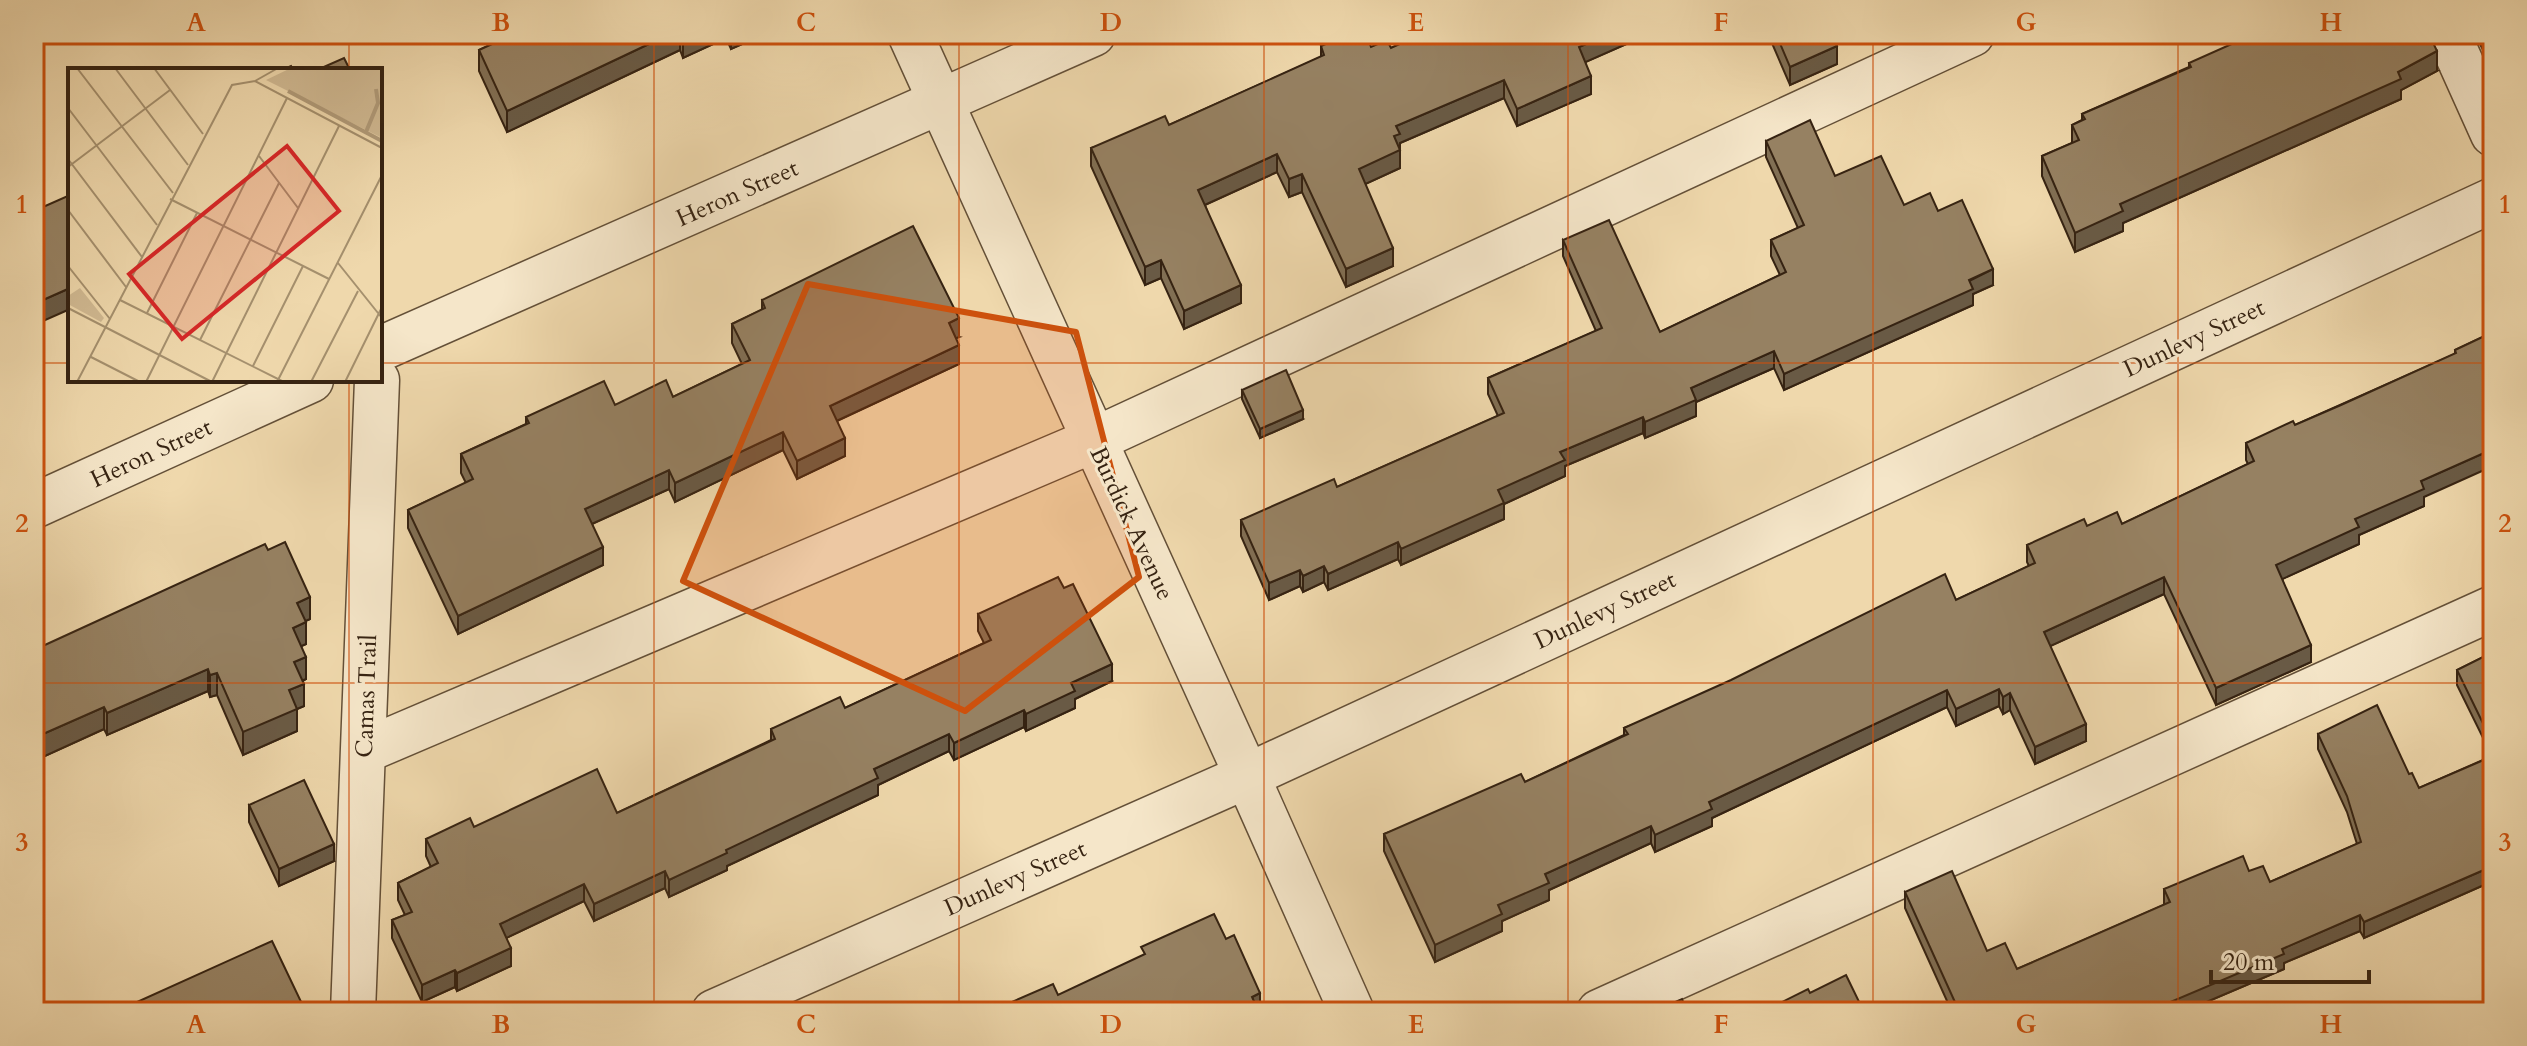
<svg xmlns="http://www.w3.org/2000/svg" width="2527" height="1046" font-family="Cardo,serif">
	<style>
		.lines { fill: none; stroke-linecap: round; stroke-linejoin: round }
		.minor-casing { stroke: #645038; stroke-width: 47 }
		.minor { stroke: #f5e6c9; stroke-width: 44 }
		.wall { fill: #816f54; stroke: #362312; stroke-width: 2 }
		.shaded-wall { fill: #695a45; stroke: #362312; stroke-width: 2 }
		.building { fill: #968162; stroke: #362312; stroke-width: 2 }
		.marked { fill: #cd510d; fill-opacity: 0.2; stroke: #cd510d; stroke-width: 6; stroke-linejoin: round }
		.grid { fill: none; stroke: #cd510d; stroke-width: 2; stroke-opacity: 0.55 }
		.labels { text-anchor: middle; stroke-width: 6; stroke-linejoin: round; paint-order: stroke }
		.street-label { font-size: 24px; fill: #362312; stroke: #f5e6c9 }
		.inset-river { fill: none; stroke: #b09a78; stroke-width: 4 }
		.inset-road { fill: none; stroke: #a5906e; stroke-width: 2 }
		.view { fill: #d62828; fill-opacity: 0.15; stroke: #d62828; stroke-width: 4 }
		.inset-edge { fill: none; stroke: #362312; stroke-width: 4 }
		.neatline { fill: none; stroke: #cd510d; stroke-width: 3 }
		.grid-label { font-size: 26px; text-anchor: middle; font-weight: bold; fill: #cd510d }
	</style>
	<rect width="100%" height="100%" fill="#efd8ac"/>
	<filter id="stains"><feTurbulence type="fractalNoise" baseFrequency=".0025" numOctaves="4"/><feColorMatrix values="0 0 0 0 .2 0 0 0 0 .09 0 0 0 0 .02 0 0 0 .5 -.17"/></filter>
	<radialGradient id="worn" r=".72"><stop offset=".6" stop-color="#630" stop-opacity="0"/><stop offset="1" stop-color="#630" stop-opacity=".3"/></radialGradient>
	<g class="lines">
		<!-- minor casing -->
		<g class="minor-casing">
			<g id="minor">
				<polyline points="910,34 1247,776 1352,1012"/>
				<polyline points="2448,34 2493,134"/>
				<polyline points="380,349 1093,34"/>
				<polyline points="34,506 311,380"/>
				<polyline points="364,751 1094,440 1972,34"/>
				<polyline points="353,1012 377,380"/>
				<polyline points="714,1012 1247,776 2493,200"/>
				<polyline points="1599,1012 2493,608"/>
			</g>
		</g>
		<!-- minor -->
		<use href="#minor" class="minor"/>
	</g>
	<!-- wall -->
	<g class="wall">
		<polygon points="514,34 765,34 731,49 726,38 683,58 680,50 507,132 479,71 479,50"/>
		<polygon points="1422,34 1649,34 1585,62 1591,94 1517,126 1504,98 1400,143 1400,168 1365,184 1393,266 1346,287 1302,192 1289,197 1277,172 1205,205 1241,303 1184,329 1161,278 1145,285 1091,166 1091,148 1169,125 1321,57 1321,46 1391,48"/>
		<polygon points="1768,34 1831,34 1837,64 1790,85"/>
		<polygon points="2475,34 2493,34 2493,45 2483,50"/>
		<polygon points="2189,63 2437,71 2401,90 2401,99 2123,223 2123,231 2075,252 2042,176 2042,156 2072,143 2072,125 2082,120 2082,114 2189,67"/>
		<polygon points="1766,141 1835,176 1904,205 1938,211 1993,285 1973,294 1973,305 1784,390 1774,368 1696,402 1696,416 1645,438 1643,433 1565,466 1565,476 1504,504 1504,519 1401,565 1398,559 1328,590 1324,582 1303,592 1300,586 1269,600 1241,536 1241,520 1337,487 1498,416 1488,394 1488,378 1596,331 1563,256 1563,240 1660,332 1780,275 1771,256 1771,240 1798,228 1766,157"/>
		<polygon points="762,300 959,337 956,338 959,364 837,421 845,456 797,479 783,450 675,502 669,489 592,524 603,565 458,634 408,528 408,510 466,483 461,473 461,454 526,424 526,417 673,397 742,364 732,343 732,324 762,310"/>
		<polygon points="2493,332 2424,497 2424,506 2359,535 2359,544 2282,579 2311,662 2216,705 2164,594 2050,646 2086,741 2035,764 2010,710 2003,714 1999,706 1956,726 1947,707 1712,818 1712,826 1655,852 1651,843 1549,890 1549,900 1502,921 1502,931 1435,962 1384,851 1384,834 1525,782 1624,735 1624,728 1956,600 2029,566 2027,562 2027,545 2087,526 2122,524 2248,464 2246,460 2246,443 2295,425 2455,354 2455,350"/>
		<polygon points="1242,390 1303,419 1260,438 1242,399"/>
		<polygon points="978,614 1112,681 1075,699 1075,708 1026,731 1024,727 954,760 949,751 878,785 878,795 727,866 727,870 669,897 665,888 594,921 584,901 506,938 511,966 457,991 455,987 422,1002 392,938 392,920 405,915 398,900 398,883 431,867 426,856 426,839 474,827 617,813 771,740 771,729 845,708 984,643 978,631"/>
		<polygon points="310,619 305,621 306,644 301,646 306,679 303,681 304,706 297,709 297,731 243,755 217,695 210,697 208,691 107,735 104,729 34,761 34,650"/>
		<polygon points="2493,652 2493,881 2364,938 2360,931 2284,963 2284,969 2183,1012 1952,1012 1905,908 1905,892 1987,951 2017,969 2164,905 2164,889 2249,871 2270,882 2357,844 2347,812 2318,749 2318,734 2409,774 2419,788 2492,756 2457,685 2457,670"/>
		<polygon points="249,805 334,861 279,886 249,822"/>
	</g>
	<!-- shaded-wall -->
	<g class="shaded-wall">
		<polygon points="670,34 680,34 680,50 507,132 507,111"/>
		<polygon points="689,34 726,34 726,38 683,58 683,37"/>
		<polygon points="731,34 765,34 731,49"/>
		<polygon points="1609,34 1649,34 1579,65 1579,47"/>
		<polygon points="2493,36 2493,45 2483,50 2483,41"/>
		<polygon points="1837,46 1837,64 1790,85 1790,67"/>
		<polygon points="2437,51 2437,71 2401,90 2401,99 2123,223 2123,231 2075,252 2075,233 2120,204 2398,72"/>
		<polygon points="1591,76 1591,94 1517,126 1517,109"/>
		<polygon points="1504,80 1504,98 1400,143 1400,168 1359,187 1359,169 1396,126"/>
		<polygon points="1277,154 1277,172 1198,208 1198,190"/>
		<polygon points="1302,174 1302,192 1289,197 1289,179"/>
		<polygon points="1393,248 1393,266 1346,287 1346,269"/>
		<polygon points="1161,260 1161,278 1145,285 1145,267"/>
		<polygon points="1993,269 1993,285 1973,294 1973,305 1784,390 1784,374"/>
		<polygon points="1241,285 1241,303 1184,329 1184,311"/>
		<polygon points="70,288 70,309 34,325 34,304"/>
		<polygon points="959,318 959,337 949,342 949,323"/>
		<polygon points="959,345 959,364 830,424 830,406"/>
		<polygon points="1774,351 1774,368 1696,402 1696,416 1645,438 1645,422 1691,388"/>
		<polygon points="1303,410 1303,419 1260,438 1260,429"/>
		<polygon points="1643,417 1643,433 1565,466 1565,476 1504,504 1504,519 1401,565 1401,549 1560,452"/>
		<polygon points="783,432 783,450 675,502 675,483"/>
		<polygon points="845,438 845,456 797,479 797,461"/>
		<polygon points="2493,449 2493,466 2424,497 2424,506 2359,535 2359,544 2276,582 2276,565 2421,481"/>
		<polygon points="669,470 669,489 585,527 585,509"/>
		<polygon points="1398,542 1398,559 1328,590 1328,574"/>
		<polygon points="603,547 603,565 458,634 458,616"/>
		<polygon points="1324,566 1324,582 1303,592 1303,576"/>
		<polygon points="1300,570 1300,586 1269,600 1269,583"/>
		<polygon points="2164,577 2164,594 2044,649 2044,632"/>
		<polygon points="310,597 310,619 297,625 297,603"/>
		<polygon points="306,622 306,644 293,650 293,628"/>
		<polygon points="2311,645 2311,662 2216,705 2216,688"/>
		<polygon points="306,657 306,679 294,684 294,662"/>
		<polygon points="1112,664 1112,681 1075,699 1075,708 1026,731 1026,714 1071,683"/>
		<polygon points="208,669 208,691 107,735 107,713"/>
		<polygon points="217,673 217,695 210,697 210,675"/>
		<polygon points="304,684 304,706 297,709 297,731 243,755 243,732 289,690"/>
		<polygon points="1999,689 1999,706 1956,726 1956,709"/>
		<polygon points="1947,690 1947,707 1712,818 1712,826 1655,852 1655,835 1709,802"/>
		<polygon points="2010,693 2010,710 2003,714 2003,697"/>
		<polygon points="104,707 104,729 34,761 34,738"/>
		<polygon points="1024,710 1024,727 954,760 954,743"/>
		<polygon points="2086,724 2086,741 2035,764 2035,747"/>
		<polygon points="949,734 949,751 878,785 878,795 727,866 727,870 669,897 669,880 874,769"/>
		<polygon points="1651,826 1651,843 1549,890 1549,900 1502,921 1502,931 1435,962 1435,945 1545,874"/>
		<polygon points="334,844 334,861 279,886 279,869"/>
		<polygon points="2493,866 2493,881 2364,938 2364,922"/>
		<polygon points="665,871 665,888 594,921 594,904"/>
		<polygon points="584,884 584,901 500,941 500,924"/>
		<polygon points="2360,915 2360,931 2284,963 2284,969 2183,1012 2147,1012 2282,949"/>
		<polygon points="511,948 511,966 457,991 457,973"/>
		<polygon points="455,970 455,987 422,1002 422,985"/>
		<polygon points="1260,993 1260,1011 1257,1012 1252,997"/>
	</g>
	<!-- building -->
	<g class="building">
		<polygon points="514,34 670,34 507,111 479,50"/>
		<polygon points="1349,34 1366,34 1371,47 1387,40 1391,48 1422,34 1609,34 1579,47 1591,76 1517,109 1504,80 1396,126 1400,134 1394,136 1400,150 1359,169 1393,248 1346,269 1302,174 1289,179 1277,154 1198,190 1241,285 1184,311 1161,260 1145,267 1091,148 1165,116 1169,125 1324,55 1321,46"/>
		<polygon points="1776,34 1831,34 1837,46 1790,67"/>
		<polygon points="2254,34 2429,34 2437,51 2398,72 2401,79 2120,204 2123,211 2075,233 2042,156 2079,140 2072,125 2085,119 2082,114 2191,67 2189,63"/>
		<polygon points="2480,34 2493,34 2493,36 2483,41"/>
		<polygon points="344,58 350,70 317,70"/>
		<polygon points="291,66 293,70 282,70"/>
		<polygon points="1810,120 1835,176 1881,156 1904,205 1930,193 1938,211 1962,200 1993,269 1969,280 1973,289 1784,374 1774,351 1691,388 1696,400 1645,422 1643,417 1560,452 1565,460 1498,490 1504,503 1401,549 1398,542 1328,574 1324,566 1303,576 1300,570 1269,583 1241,520 1334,479 1337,487 1504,413 1488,378 1602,328 1563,240 1609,220 1660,332 1786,272 1771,240 1804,225 1766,141"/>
		<polygon points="70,195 70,288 34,304 34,211"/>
		<polygon points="913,226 959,318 949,323 959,345 830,406 845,438 797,461 783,432 675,483 669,470 585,509 603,547 458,616 408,510 473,479 461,454 529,423 526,417 604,381 615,405 666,380 673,397 750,360 732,324 765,308 762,300"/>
		<polygon points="2493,332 2493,449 2421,481 2424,489 2355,519 2359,527 2276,565 2311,645 2216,688 2164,577 2044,632 2086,724 2035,747 2010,693 2003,697 1999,689 1956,709 1947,690 1709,802 1712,809 1655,835 1651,826 1545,874 1549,883 1498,905 1502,914 1435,945 1384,834 1521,774 1525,782 1628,734 1624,728 1731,680 1945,574 1956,600 2035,563 2027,545 2084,519 2087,526 2117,512 2122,524 2254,461 2246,443 2293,421 2295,425 2341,405 2456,353 2455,350"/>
		<polygon points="1286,370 1303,410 1260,429 1242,390"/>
		<polygon points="285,542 310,597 297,603 306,622 293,628 306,657 294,662 304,684 289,690 297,709 243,732 217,673 210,675 208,669 107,713 104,707 34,738 34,650 265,544 268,550"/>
		<polygon points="1058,577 1064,588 1073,584 1112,664 1071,683 1075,691 1026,714 1024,710 954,743 949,734 874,769 878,778 726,850 727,853 669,880 665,871 594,904 584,884 500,924 511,948 457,973 455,970 422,985 392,920 412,912 398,883 438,863 426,839 470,818 474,827 597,769 617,813 775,739 771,729 840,697 845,708 991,640 978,614"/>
		<polygon points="2493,652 2493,744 2457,670"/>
		<polygon points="2377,705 2409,774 2412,773 2419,788 2493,756 2493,866 2364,922 2360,915 2282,949 2284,954 2147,1012 1956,1012 1959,1011 1905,892 1952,871 1987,951 2005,943 2017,969 2170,902 2164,889 2243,856 2249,871 2263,866 2270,882 2361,842 2347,796 2318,734"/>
		<polygon points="304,780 334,844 279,869 249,805"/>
		<polygon points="1214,914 1226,939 1234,935 1260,993 1252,997 1259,1012 989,1012 1053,984 1058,995 1145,954 1141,947"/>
		<polygon points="272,941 304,1008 296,1012 115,1012"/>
		<polygon points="1846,975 1864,1012 1762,1012 1808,989 1810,993"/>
		<polygon points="1682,999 1687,1012 1652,1012"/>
	</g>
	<!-- marked area -->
	<path class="marked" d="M808 284 1076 332 1139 577 965 711 683 581Z"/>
	<!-- grid -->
	<path class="grid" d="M349 34V70M654 34V1012M959 34V1012M1264 34V1012M1568 34V1012M1873 34V1012M2178 34V1012M34 363H70M380 363H2493M349 380V1012M34 683H2493"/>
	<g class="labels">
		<!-- street labels -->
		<g class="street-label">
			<text transform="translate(737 193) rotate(-24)" y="8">Heron Street</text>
			<text transform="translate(2194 338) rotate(-25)" y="8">Dunlevy Street</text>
			<text transform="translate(151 453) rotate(-25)" y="8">Heron Street</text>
			<text transform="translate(1132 523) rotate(65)" y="8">Burdick Avenue</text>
			<text transform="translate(1605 610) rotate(-25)" y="8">Dunlevy Street</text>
			<text transform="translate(366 696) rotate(-88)" y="8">Camas Trail</text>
			<text transform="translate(1015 878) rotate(-24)" y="8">Dunlevy Street</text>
		</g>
	</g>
	<!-- overview -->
	<g transform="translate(68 68)">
		<rect width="314" height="314" fill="#efd8ac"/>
		<path d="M223 0H314V70L198 12ZM12 220 36 250 33 254 0 236V228Z" fill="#d0b992"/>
		<path class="inset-river" d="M220 23 314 73M298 64 310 35 308 21"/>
		<path class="inset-road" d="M9 0 105 125M47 0 120 97M86 0 135 66M187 13 210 0M0 40 89 157M191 88 230 140M0 91 74 189M0 99 102 22M102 131 261 211M0 142 58 219M270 195 314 250M0 198 42 251M52 232 216 314M0 240 144 314M79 245 129 145M132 272 211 115M23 289 72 314M185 298 235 198M9 314 164 17 187 13 314 80M78 314 219 30M144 314 271 58M209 314 314 107M243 314 290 223M277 314 314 239"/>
		<path class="view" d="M219 78 271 143 114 271 61 206Z"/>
		<rect width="314" height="314" class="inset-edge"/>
	</g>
	<!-- margin -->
	<rect width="2527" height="1046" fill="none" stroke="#efd8ac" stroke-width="88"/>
	<!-- scale -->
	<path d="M2211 970v12h158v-12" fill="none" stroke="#362312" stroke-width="4"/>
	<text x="2223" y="970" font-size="24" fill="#362312" stroke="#f5e6c9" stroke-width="6" paint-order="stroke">20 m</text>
	<rect x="44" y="44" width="2439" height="958" class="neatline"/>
	<g class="grid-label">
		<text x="196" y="31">A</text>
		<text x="501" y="31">B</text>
		<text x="806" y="31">C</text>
		<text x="1111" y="31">D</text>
		<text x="1416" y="31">E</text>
		<text x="1721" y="31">F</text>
		<text x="2026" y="31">G</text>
		<text x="2331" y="31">H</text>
		<text x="22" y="213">1</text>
		<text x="2505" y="213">1</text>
		<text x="22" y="532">2</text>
		<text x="2505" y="532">2</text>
		<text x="22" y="851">3</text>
		<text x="2505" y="851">3</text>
		<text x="196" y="1033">A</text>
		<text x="501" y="1033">B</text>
		<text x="806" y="1033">C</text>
		<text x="1111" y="1033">D</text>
		<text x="1416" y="1033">E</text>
		<text x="1721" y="1033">F</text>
		<text x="2026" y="1033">G</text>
		<text x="2331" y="1033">H</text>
	</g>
	<rect width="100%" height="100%" filter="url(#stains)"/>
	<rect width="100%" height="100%" fill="url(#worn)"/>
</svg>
